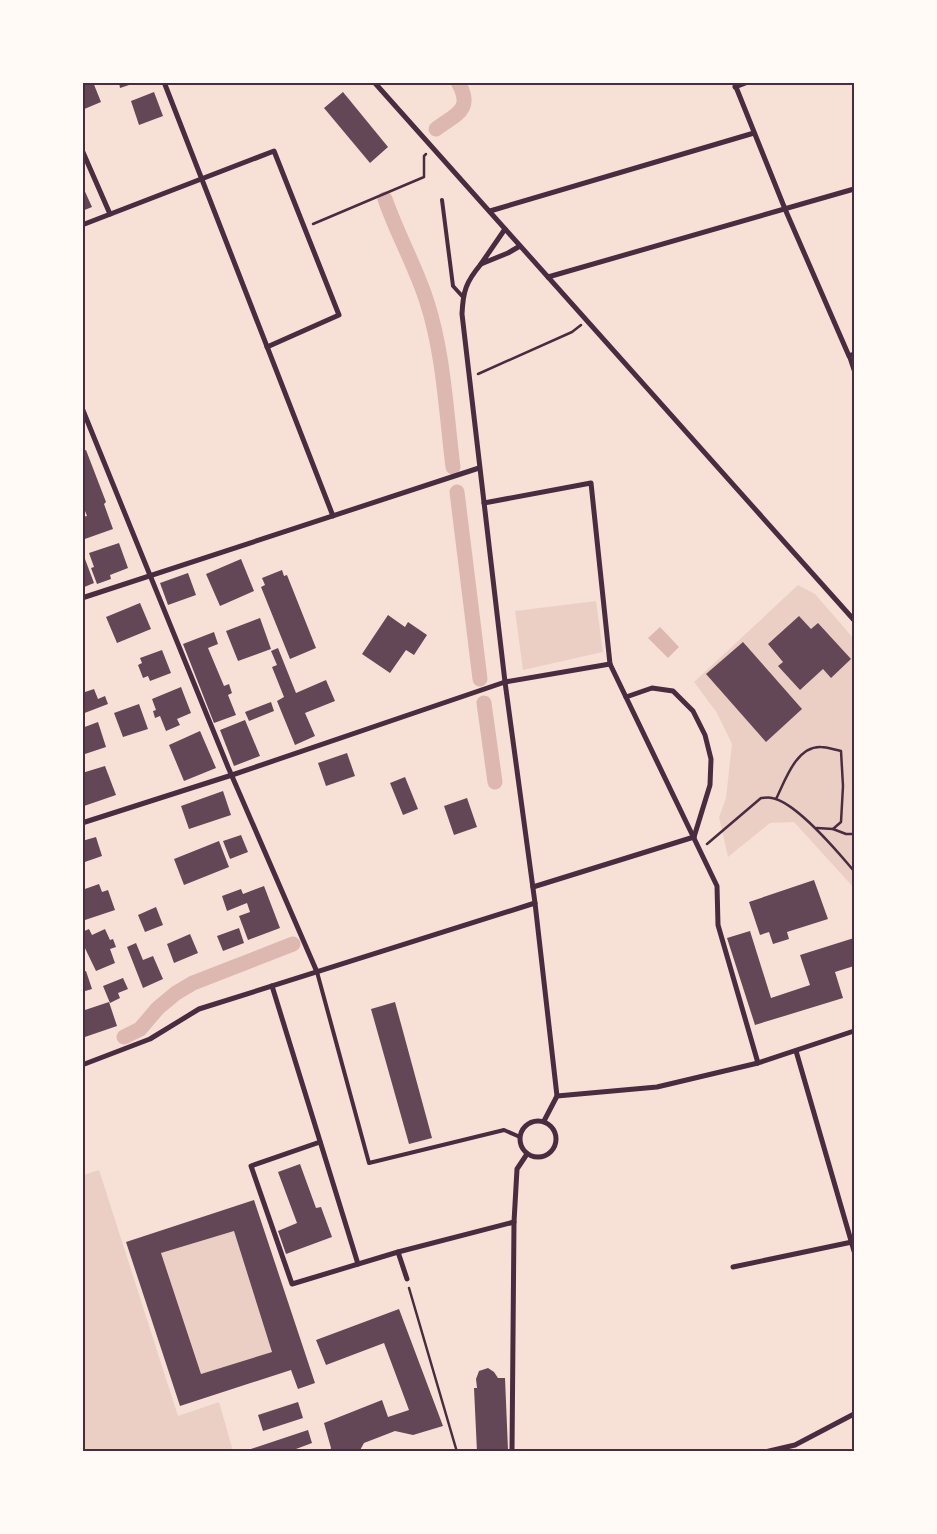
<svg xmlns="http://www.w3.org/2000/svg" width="937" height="1534" font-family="'Space Grotesk',sans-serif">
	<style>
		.green { fill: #ebcfc5 }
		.water { fill: #dcb8b0 }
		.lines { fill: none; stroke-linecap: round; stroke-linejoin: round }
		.canal { stroke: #dcb8b0; stroke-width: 15 }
		.building { fill: #644757; fill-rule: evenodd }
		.path { stroke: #4a2c40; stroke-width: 2.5 }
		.service { stroke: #4a2c40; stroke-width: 4 }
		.minor { stroke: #4a2c40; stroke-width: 5 }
		.neatline { fill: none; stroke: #4a2c40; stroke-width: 2 }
	</style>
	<rect width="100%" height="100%" fill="#f7e1d7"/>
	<!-- green -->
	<g class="green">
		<polygon points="798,585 815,594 854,639 854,888 794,822 770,823 728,857 719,817 726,798 732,744 717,713 694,682"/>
		<polygon points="596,601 603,652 523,670 515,611"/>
		<polygon points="99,1170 178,1416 219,1402 233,1451 83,1451 83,1175"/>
		<polygon points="234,1231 272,1352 201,1374 161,1253"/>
	</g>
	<!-- water -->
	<polygon class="water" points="660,627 679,647 668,658 648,638"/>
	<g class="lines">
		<!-- canal -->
		<g class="canal">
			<path d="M436 129C456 114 474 110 458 82"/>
			<path d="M385 199C397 234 416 267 427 302 444 355 446 412 453 467"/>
			<polyline points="457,492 480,679"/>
			<polyline points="484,703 495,782"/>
			<polyline points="124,1037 140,1029 158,1008 176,993 193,983 293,944"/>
		</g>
	</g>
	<!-- building -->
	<g class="building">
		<polygon points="82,82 93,82 101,102 82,110"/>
		<polygon points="119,82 135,82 135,83 120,88"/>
		<polygon points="154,92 163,116 139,125 131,101"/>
		<polygon points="343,92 388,147 370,163 324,108"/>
		<polygon points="82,185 92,207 82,211"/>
		<polygon points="86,450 106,502 104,504 113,529 82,540 82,517 87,516 85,511 82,512 82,496 85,495 82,487 82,451"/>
		<polygon points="119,543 128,568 110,575 111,579 97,584 91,568 94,567 89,553"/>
		<polygon points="85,559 94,583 82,588 82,560"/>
		<polygon points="241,559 254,591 220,606 206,574"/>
		<polygon points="282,570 284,576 287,575 316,648 290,659 261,587 265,585 262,578"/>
		<polygon points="188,573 196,595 168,605 160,583"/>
		<polygon points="140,603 151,629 117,643 106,617"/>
		<polygon points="388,615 405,627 408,622 427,635 414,655 406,650 390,673 362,654"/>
		<polygon points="799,616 811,629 818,623 851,659 831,678 823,669 800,690 778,666 783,662 768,644"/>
		<polygon points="260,618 271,649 238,661 226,631"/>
		<polygon points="214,632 218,644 208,648 224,686 229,684 232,693 228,695 236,715 214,723 183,644"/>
		<polygon points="743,642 802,709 766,742 706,674"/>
		<polygon points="278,648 296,693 326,680 335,701 305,713 315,736 295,745 277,701 284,697 272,667 277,665 271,651"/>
		<polygon points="162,650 171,673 150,681 148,676 143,678 138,665 142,663 140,658"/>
		<polygon points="181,687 191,713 177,719 180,725 166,731 160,716 155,718 153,711 156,710 152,699"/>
		<polygon points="94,689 98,699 105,696 108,704 82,714 82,693"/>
		<polygon points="271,702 274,711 249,721 245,712"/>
		<polygon points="139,704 148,729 123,737 114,713"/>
		<polygon points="245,720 260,756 234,766 220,730"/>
		<polygon points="98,722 106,747 82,755 82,728"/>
		<polygon points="200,731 216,768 184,781 169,745"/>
		<polygon points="347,753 355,776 326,786 318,763"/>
		<polygon points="105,766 116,795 84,806 82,801 82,773"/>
		<polygon points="405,777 418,809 403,815 390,783"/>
		<polygon points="223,791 231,815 189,829 181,806"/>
		<polygon points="467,798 477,827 454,835 444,806"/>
		<polygon points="241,835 248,852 230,859 223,841"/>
		<polygon points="96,837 102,856 82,863 82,841"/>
		<polygon points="219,841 229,867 184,885 174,859"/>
		<polygon points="814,880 828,919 787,932 789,939 773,944 769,932 760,935 749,902"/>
		<polygon points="99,884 102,892 108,890 115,910 82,921 82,890"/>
		<polygon points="264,886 280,928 248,940 239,916 250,912 247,903 227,911 222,896 241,889 243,894"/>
		<polygon points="156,907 163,925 145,932 138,915"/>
		<polygon points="239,928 244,943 223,951 217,936"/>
		<polygon points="89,929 92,935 105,929 110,940 113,939 116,947 110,949 115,963 96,971 82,942 82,932"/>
		<polygon points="750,931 771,998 810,985 800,955 854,938 854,966 835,972 843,998 755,1025 727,938"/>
		<polygon points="190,934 198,953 174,963 167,944"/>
		<polygon points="136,943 143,960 153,956 163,979 143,988 127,947"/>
		<polygon points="86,971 92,989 82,992 82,972"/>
		<polygon points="123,978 128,989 118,993 120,998 110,1003 103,986"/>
		<polygon points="109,1002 117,1026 82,1038 82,1011"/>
		<polygon points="395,1002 432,1138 409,1144 371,1009"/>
		<polygon points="300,1164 316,1208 321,1207 332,1237 286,1254 278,1231 297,1223 278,1172"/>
		<path d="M254 1200 315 1383 298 1389 291 1370 180 1406 126 1242ZM234 1231 272 1352 201 1374 161 1253Z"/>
		<polygon points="399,1309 443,1426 413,1435 395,1431 364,1443 359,1452 329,1452 331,1448 324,1423 382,1400 388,1417 409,1410 384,1343 326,1365 316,1340"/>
		<polygon points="488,1368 494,1372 498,1378 505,1378 508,1450 477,1452 474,1388 477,1388 476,1379 479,1371"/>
		<polygon points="298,1402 303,1418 263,1431 258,1415"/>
		<polygon points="308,1430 312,1443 288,1452 242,1452"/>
	</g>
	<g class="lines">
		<!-- path -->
		<g class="path">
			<polyline points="313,224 424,177 424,156 426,154"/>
			<polyline points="478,374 572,332 581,325"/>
			<path d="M776 799C785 781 796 746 821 747 827 747 835 750 841 751L843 786 841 822 833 829 817 828"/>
			<polyline points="833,829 846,834 854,834"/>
			<path d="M707 844 761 798C764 798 769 797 772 798 796 802 838 852 854 871"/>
			<polyline points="409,1288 457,1452"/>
		</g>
		<!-- service -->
		<g class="service">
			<polyline points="442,200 453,286 463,297"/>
			<polyline points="849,356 854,371"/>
			<polyline points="317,972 369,1163 504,1130 520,1137"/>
		</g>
		<!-- minor -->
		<g class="minor">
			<polyline points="164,82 333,516"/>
			<polyline points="374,82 854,620"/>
			<polyline points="734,82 785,209 849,356 854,354"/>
			<polyline points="735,87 748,82"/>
			<polyline points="82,150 110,214"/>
			<polyline points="490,211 754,133"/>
			<polyline points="82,225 274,151 339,315 267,347"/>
			<polyline points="505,229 481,264 508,253 520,246"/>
			<path d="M481 264C466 282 463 291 462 314L505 682 535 903 557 1096 544 1121"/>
			<polyline points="548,277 854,189"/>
			<polyline points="82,408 228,767 317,972"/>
			<polyline points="484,503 591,483 610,664 717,886 718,925 758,1063"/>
			<polyline points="82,598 479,468"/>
			<polyline points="626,697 652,688 673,691 693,711 705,735 711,759 710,785 694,837"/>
			<polyline points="82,823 232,775 505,682 610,664"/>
			<polyline points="533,887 694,837"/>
			<polyline points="272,986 358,1264"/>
			<polyline points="796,1051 854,1251"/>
			<polyline points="82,1065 150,1039 199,1009 535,903"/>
			<polyline points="557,1096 657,1087 758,1063 854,1031"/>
			<circle cx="538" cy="1139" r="18"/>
			<polyline points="320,1142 251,1166 292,1284 398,1252 514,1222"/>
			<polyline points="398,1252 407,1279"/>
			<polyline points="733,1267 852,1242"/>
			<polyline points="512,1452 514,1222 517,1169 527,1154"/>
			<polyline points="765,1452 795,1445 854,1414"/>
		</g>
	</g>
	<!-- border -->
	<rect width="937" height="1534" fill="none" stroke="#fffaf5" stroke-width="168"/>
	<rect x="84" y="84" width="769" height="1366" class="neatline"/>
</svg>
